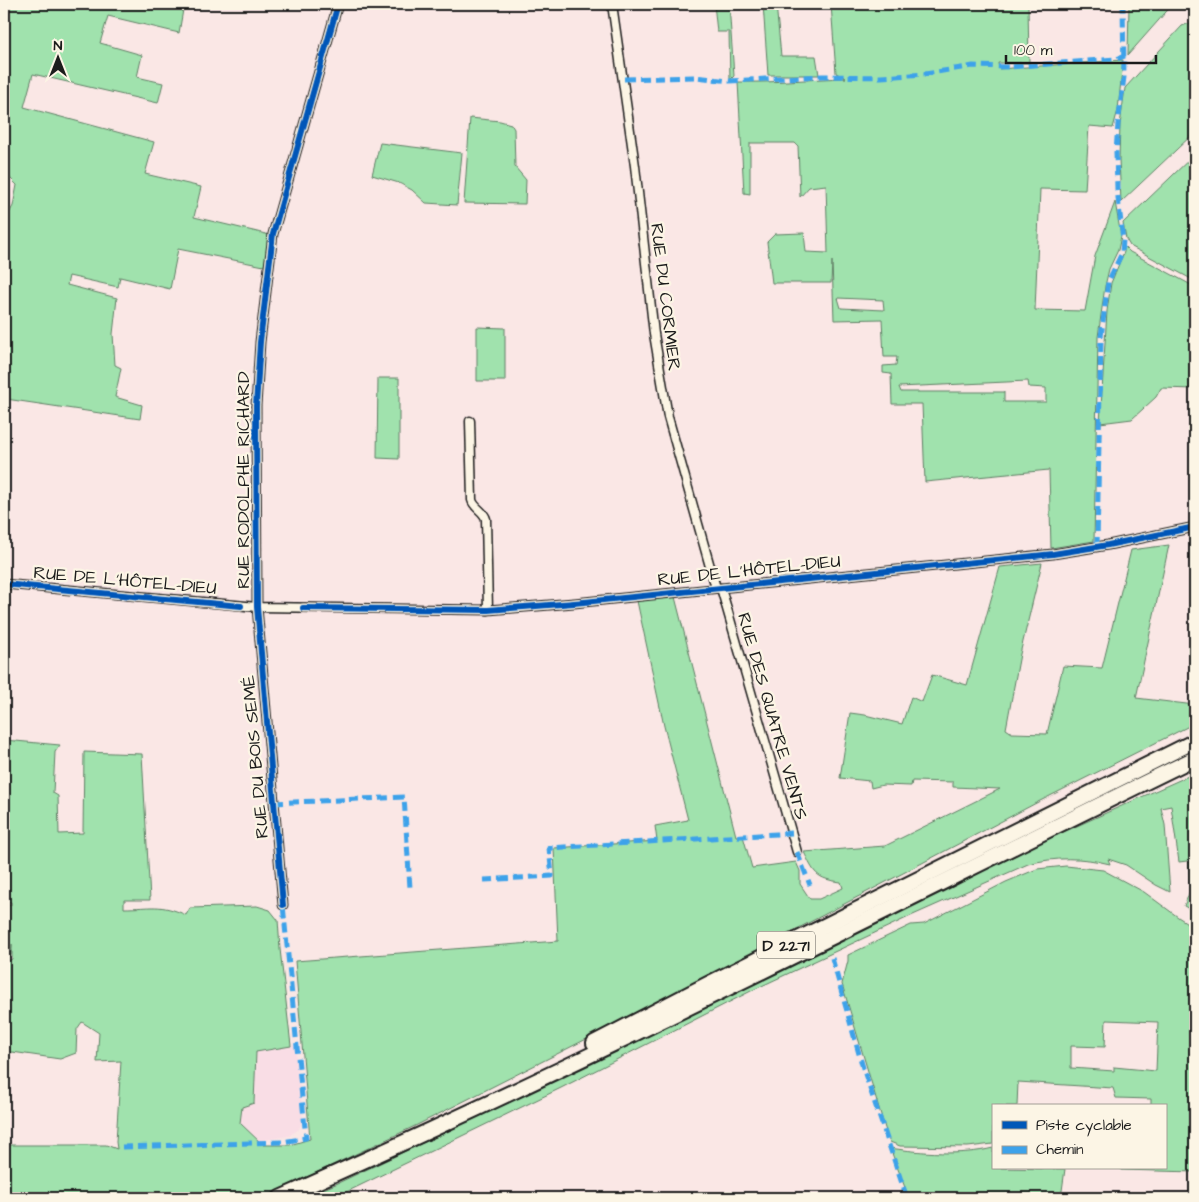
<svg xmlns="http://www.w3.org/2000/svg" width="1199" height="1202" font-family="'Architects Daughter',sans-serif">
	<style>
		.built { fill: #f9dde5 }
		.green { fill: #a0e2ad; stroke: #5e7f64; fill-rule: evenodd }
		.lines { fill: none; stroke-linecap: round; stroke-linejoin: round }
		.minor-casing { stroke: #1c1c1c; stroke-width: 11 }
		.trunk-casing { stroke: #1c1c1c; stroke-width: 18 }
		.minor { stroke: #fcf5e5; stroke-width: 8 }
		.trunk { stroke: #fcf5e5; stroke-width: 14 }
		.quiet { stroke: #3da2ea; stroke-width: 5; stroke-dasharray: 10 5; stroke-linecap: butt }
		.cycleway-casing { stroke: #fcf5e5; stroke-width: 9 }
		.cycleway { stroke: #0057b8; stroke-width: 6 }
		.labels { text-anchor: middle; stroke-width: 4.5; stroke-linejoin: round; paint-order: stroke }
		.shield { fill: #fcf5e5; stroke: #5f5d58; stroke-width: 1 }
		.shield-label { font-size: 16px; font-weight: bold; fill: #1c1c1c }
		.street-label { font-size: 18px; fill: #1c1c1c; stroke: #fcf5e5 }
	</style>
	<rect width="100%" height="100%" fill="#fae7e5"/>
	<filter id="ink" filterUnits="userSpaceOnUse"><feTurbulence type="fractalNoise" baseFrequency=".02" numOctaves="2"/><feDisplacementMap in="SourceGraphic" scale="10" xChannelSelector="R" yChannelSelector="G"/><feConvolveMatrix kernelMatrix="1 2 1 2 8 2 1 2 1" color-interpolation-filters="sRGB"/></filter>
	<g filter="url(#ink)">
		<!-- built -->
		<polygon class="built" points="295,1045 303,1120 299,1129 289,1136 259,1141 240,1123 242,1107 254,1103 256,1052"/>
		<!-- green -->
		<g class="green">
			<polygon points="4,4 184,4 179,33 108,16 100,43 142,55 137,77 163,83 158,103 33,74 24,107 154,142 145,174 201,187 194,217 270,235 264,266 178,249 170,289 120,277 118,287 69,276 67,285 117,298 113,334 115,365 121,368 115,397 142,405 140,419 6,399 4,400 4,219 6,219 13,206 17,185 9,177 4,176"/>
			<polygon points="714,4 729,4 734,76 730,80 729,32 717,32"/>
			<polygon points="763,4 776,4 781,56 816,56 819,75 768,75"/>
			<path d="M831 4H1028L1029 63H998L999 69 1123 60 1118 110 1113 128 1089 126 1085 190 1040 189 1035 310 1085 311 1095 256 1115 202 1121 236 1118 250 1109 269 1105 286 1098 337 1094 541 1051 548 1049 470 925 482 922 404H892L891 374 883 373V366L896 365 897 357H884L882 319 834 320 832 261 831 283H772L767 242 775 234 804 233 806 252 828 253 826 185 809 187 800 197 798 146 795 143H750V194L744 193 738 82C774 83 810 79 846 78L836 73ZM838 298 883 300 884 310 841 308ZM1028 381 1029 387 1046 388V402H1004V392H901L899 387Z"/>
			<polygon points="1129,4 1173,4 1128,55"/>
			<polygon points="1195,21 1195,132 1121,202 1119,159 1120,125 1125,88 1182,26"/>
			<polygon points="470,118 500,121 511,124 514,129 515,167 526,180 525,204 464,203"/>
			<polygon points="380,143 462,153 457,205 426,203 412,190 399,183 372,175"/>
			<polygon points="1195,154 1195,281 1130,246 1126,239 1123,223"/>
			<polygon points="1124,246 1130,252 1195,287 1195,389 1161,388 1156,397 1132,419 1100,423 1107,311 1111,283 1124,252"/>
			<polygon points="477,327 505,328 505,381 477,381"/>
			<polygon points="378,378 399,378 399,459 377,458"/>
			<path d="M1169 545 1136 698 1195 705V723L1040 801 620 1022 417 1125 263 1198H4V1145H106L117 1149 116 1142 121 1061 97 1062 99 1033 82 1022 77 1029 76 1053 60 1059 12 1052 4 1054V963L12 959V944L11 955 4 962V906L11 905V902H4V740L60 745 55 752 53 793 58 796 59 834 83 833 84 752 142 754 150 900H124V908C151 908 160 903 186 915L190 908 257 906 270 910 278 920 280 949 291 1046 256 1052 254 1103 242 1107 240 1123 263 1145H290L310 1139 295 961 558 941 554 848 657 841 655 826 688 820 664 726 637 601 675 597 736 836H743L752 868 796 862 800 871V884L810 899H819L843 888 841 882C816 879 814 873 804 852L885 846 1000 789 953 787V782L912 781 911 786 883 785 871 788 870 781 840 778 850 713 865 715 902 724 911 697 922 702 932 675 967 685 1000 567 1042 563 1020 654 1006 729 1012 733 1047 734 1063 666 1102 668 1131 550Z"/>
			<path d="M1195 773V802L1194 803H1195V860L1179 862 1171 806 1161 808 1165 825 1170 892 1156 885 1126 865 1108 859 1110 864C1082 857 1055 857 1028 864L913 915 751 991 561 1088 334 1198H302L338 1183 560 1078 1048 839Z"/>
			<polygon points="1189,862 1195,862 1195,912 1184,906 1190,891"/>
			<path d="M1066 866 1103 870 1144 892 1178 917 1195 928V1172L1121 1170 1122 1168H1165V1106H1151V1099L1116 1098 1113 1088 1018 1082 1017 1106H993V1144L968 1147 900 1146 890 1142 887 1135 842 984 848 961V955L911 925 924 924 1006 882 1037 869ZM1106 1020 1158 1022 1156 1071 1114 1067V1071L1071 1068V1046L1105 1047Z"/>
			<path d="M890 1148C921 1153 962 1156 993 1148V1168L1065 1169 1061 1198H909Z"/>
		</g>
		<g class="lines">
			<!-- minor casing -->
			<g class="minor-casing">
				<g id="minor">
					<polyline points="612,4 635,166 654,334 668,417 716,588"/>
					<path d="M470 421 472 500C474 508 484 511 486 519L488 610"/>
					<polyline points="4,584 257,607 488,610 574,603 1053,554 1108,545 1195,527"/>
					<polyline points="721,588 797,852"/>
					<polyline points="283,905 257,607 256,406 260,342 273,234 338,4"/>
				</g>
			</g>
			<!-- trunk casing -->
			<g class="trunk-casing">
				<g id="trunk">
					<polyline points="594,1043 708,984 1195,741"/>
					<path d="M280 1198C590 1062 891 906 1195 758"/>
				</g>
			</g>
			<!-- minor -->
			<use href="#minor" class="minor"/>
			<!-- trunk -->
			<use href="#trunk" class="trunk"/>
			<!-- quiet -->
			<g class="quiet">
				<polyline points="624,79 696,77 729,81 822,76 881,77 925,74 973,66 1008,67 1116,59 1125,56"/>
				<polyline points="1097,547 1101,337 1108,282 1122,253 1123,240 1117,189 1116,152 1118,124 1124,77 1123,4"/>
				<polyline points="274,803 404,797 410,888"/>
				<polyline points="797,852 810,885"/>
				<polyline points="484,880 552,876 549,848 792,833"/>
				<polyline points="832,958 863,1068 907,1198"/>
				<polyline points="122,1147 283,1142 306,1138 283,905"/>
			</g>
			<!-- cycleway casing -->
			<g class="cycleway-casing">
				<g id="cycleway">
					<polyline points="4,584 241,606"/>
					<polyline points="303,608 488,610 574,603 1053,554 1108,545 1195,527"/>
					<polyline points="283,905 257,607 256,406 260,342 273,234 338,4"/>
				</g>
			</g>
			<!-- cycleway -->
			<use href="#cycleway" class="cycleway"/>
		</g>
	</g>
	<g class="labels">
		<!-- shield labels -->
		<rect class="shield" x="757" y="931.5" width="58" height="27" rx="4"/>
		<g class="shield-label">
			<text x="786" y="951">D 2271</text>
		</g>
		<!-- street labels -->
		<g class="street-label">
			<text transform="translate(666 297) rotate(83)" y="6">RUE DU CORMIER</text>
			<text transform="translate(243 480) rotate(-90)" y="6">RUE RODOLPHE RICHARD</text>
			<text transform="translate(749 570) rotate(-6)" y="6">RUE DE L'HÔTEL-DIEU</text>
			<text transform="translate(125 580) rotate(5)" y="6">RUE DE L'HÔTEL-DIEU</text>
			<text transform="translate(773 716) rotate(74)" y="6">RUE DES QUATRE VENTS</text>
			<text transform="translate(255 757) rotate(-95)" y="6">RUE DU BOIS SEMÉ</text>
		</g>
	</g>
	<!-- margin -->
	<rect width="1199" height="1202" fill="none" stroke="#fcf5e5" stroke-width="20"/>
	<rect x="10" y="10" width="1179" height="1182" fill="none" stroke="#1c1c1c" stroke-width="2" filter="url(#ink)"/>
	<!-- legend -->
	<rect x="992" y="1104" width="175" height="65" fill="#fcf5e5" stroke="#a29e95"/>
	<rect x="1002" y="1121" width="25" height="8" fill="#0057b8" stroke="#a29e95"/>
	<text x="1036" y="1130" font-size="15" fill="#1c1c1c">Piste cyclable</text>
	<rect x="1002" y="1146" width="25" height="8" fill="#3da2ea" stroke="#a29e95"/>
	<text x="1036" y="1154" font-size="15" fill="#1c1c1c">Chemin</text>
	<!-- north arrow -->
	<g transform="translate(58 58)" stroke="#fcf5e5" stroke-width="4" paint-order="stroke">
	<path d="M0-4L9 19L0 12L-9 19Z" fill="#1c1c1c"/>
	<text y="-8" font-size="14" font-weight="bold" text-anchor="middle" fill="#1c1c1c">N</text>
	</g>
	<!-- scale -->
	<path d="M1006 55v8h150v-8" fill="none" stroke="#1c1c1c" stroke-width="2.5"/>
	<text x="1014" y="55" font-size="15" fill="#1c1c1c" stroke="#fcf5e5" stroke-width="4" paint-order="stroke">100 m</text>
</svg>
